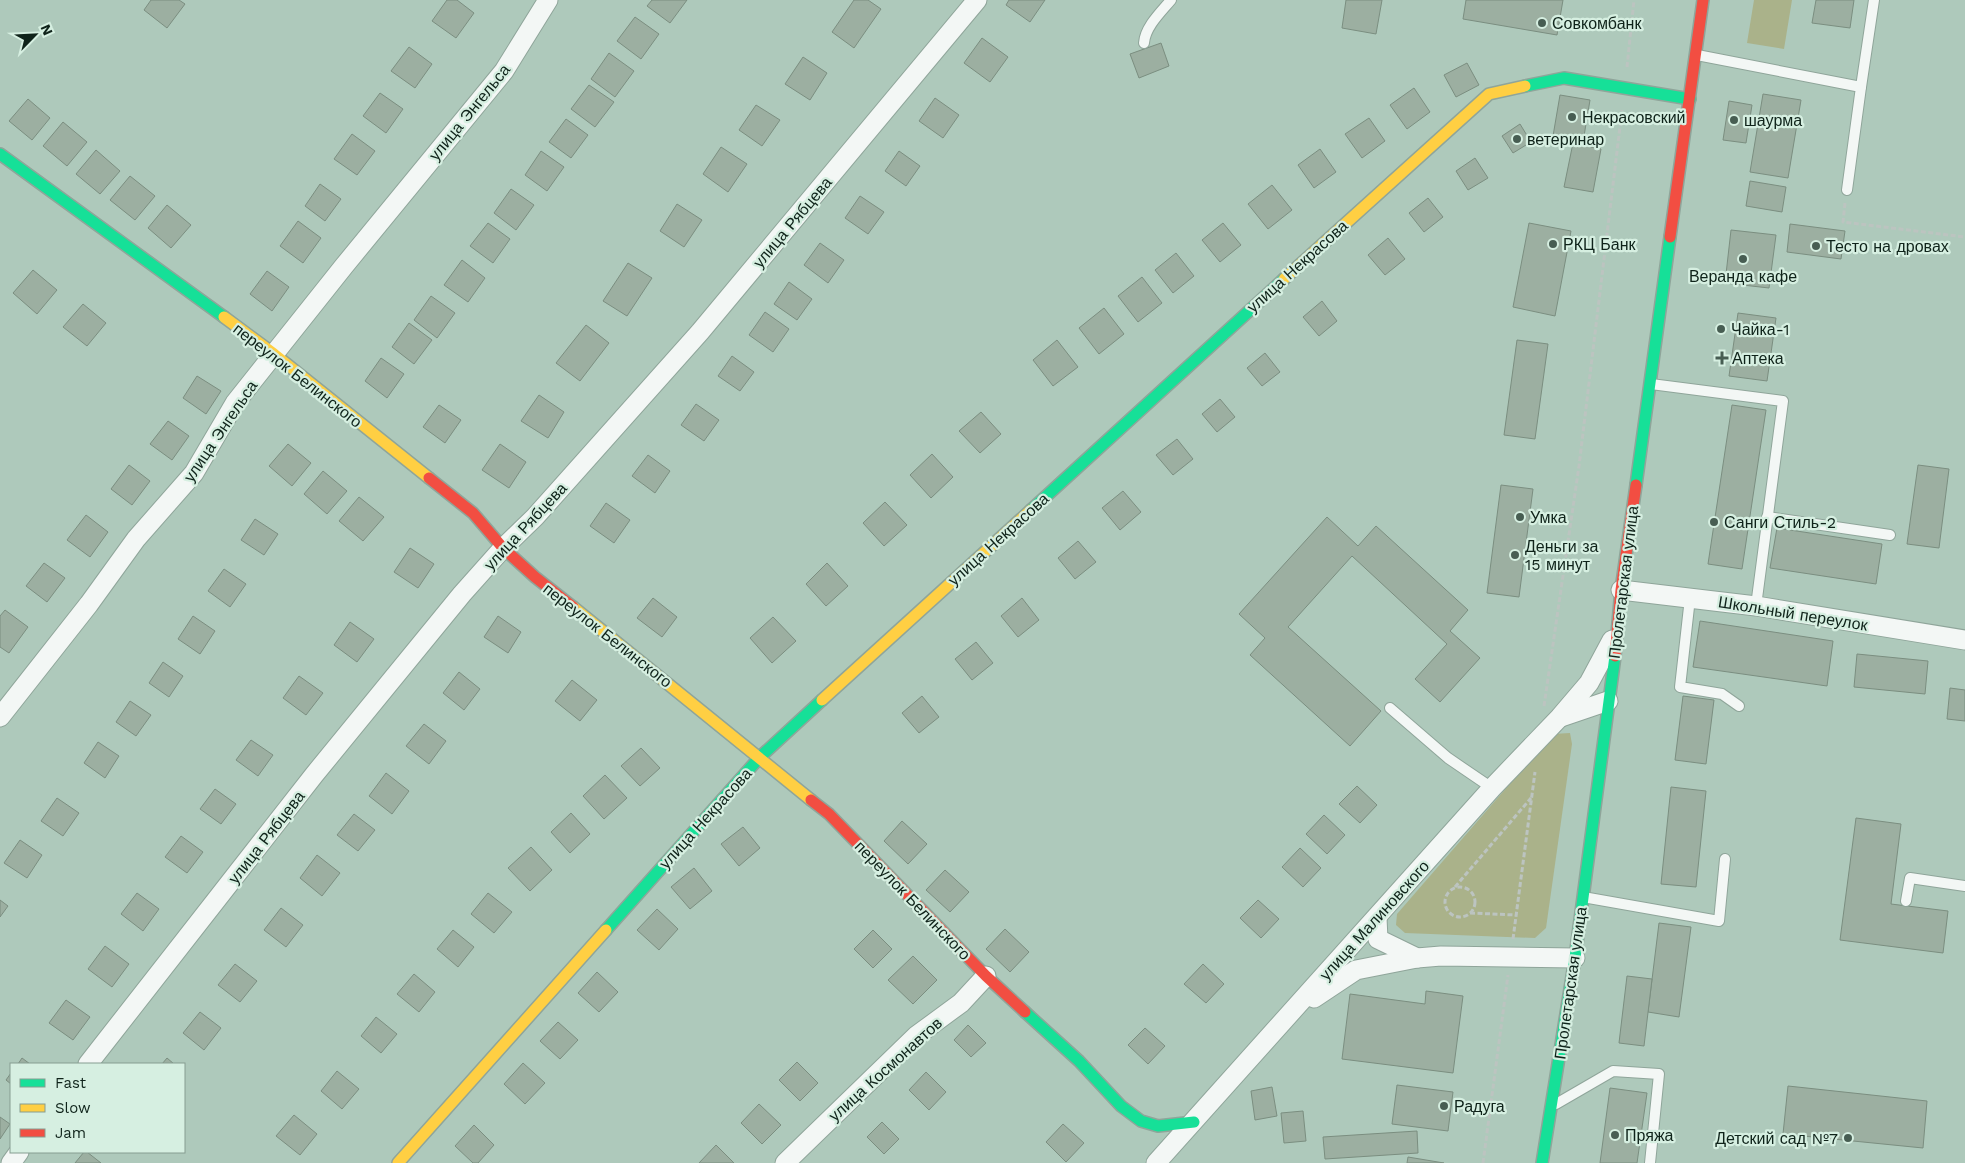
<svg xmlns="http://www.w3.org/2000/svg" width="1965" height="1163" font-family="'Work Sans',sans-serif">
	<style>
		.green { fill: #aab28a }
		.building { fill: #9cafa1; stroke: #7b8e80 }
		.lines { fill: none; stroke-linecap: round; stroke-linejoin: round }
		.lane-casing { stroke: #8fa59a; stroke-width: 12 }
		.street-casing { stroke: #8fa59a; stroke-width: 21 }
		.fast-casing { stroke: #8fa59a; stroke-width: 14 }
		.slow-casing { stroke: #8fa59a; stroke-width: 14 }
		.jam-casing { stroke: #8fa59a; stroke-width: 14 }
		.path { stroke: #bcc4c0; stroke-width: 3; stroke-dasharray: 5 2.5; stroke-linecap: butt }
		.lane { stroke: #f3f7f5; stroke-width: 10 }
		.street { stroke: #f3f7f5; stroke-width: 19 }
		.fast { stroke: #16e098; stroke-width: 11 }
		.slow { stroke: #ffcf43; stroke-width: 11 }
		.jam { stroke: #f24e42; stroke-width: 11 }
		.poi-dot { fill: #475d52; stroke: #d6efe1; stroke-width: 2 }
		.labels { text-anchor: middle; stroke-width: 4.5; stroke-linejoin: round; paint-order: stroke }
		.poi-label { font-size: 16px; fill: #0f231a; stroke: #d6efe1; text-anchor: start }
		.street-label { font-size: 16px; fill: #0f231a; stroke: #d6efe1 }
	</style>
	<rect width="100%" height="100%" fill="#aec9bb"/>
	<!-- green -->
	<g class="green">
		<polygon points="1754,0 1792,0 1784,49 1747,43"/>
		<polygon points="1570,733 1572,744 1546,928 1535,938 1405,933 1396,925 1397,914 1553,734"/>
	</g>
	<!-- building -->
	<g class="building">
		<polygon points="151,0 179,0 185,4 167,28 144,10"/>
		<polygon points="447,0 457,0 474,13 456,38 432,21"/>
		<polygon points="652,0 687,0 670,23 647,6"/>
		<polygon points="854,0 868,0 881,9 854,48 832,32"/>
		<polygon points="1009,0 1045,0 1030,22 1006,5"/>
		<polygon points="1346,0 1382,0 1376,34 1342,28"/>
		<polygon points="1466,0 1563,0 1557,35 1463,19"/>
		<polygon points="1816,0 1854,0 1850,28 1812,23"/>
		<polygon points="635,17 659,34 641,59 617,41"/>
		<polygon points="982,38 1008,57 990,82 964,63"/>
		<polygon points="1161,43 1169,66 1139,78 1130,54"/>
		<polygon points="409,47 432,64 415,88 391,71"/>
		<polygon points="609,53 634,71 615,97 591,79"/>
		<polygon points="803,57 827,73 810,100 785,84"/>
		<polygon points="1467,63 1479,85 1456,97 1444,75"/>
		<polygon points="589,85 614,102 595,127 571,109"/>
		<polygon points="1414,88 1430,112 1407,129 1390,105"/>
		<polygon points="380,93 403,109 386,133 363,116"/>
		<polygon points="1763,94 1801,100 1788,178 1750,172"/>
		<polygon points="1560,95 1590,100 1583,142 1553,136"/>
		<polygon points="935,98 959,115 943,138 919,121"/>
		<polygon points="28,99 50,118 32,140 9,121"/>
		<polygon points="1729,101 1752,105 1746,143 1723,140"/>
		<polygon points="756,105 780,120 762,146 739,130"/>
		<polygon points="1369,118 1385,141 1362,158 1345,134"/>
		<polygon points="566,119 588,135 571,158 549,142"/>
		<polygon points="63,122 87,142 67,166 43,146"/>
		<polygon points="1520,124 1531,142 1513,153 1502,136"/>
		<polygon points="352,134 375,151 357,175 334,159"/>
		<polygon points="1573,143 1601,149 1593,192 1564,187"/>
		<polygon points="721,147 747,164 728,192 703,174"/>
		<polygon points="1320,149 1336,172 1314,188 1298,165"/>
		<polygon points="96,150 120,171 100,194 76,174"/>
		<polygon points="541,151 564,167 547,191 525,175"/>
		<polygon points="899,151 920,166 906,186 885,171"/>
		<polygon points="1475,158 1488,178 1468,190 1456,171"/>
		<polygon points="130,176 155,196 135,220 110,200"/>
		<polygon points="1750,181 1786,187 1782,212 1746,206"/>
		<polygon points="320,184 341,199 325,221 305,206"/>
		<polygon points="1272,185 1292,210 1268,229 1248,204"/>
		<polygon points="511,189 534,205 516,230 494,213"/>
		<polygon points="860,196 884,212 868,234 845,218"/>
		<polygon points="1428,198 1443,217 1424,232 1409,213"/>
		<polygon points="677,204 702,220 684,247 660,231"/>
		<polygon points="167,205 191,225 171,248 148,228"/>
		<polygon points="298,221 321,238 303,263 280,246"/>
		<polygon points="488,223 510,239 493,263 470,246"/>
		<polygon points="1223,223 1241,245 1220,262 1202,240"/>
		<polygon points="1529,223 1571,231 1555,316 1513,307"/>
		<polygon points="1790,224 1845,231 1841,259 1787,252"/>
		<polygon points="1731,230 1776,235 1769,288 1725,283"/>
		<polygon points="1388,238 1405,259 1385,275 1368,255"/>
		<polygon points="820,243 844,260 828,283 804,265"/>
		<polygon points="1176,253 1194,276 1173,293 1155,270"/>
		<polygon points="462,260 485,278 468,302 444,285"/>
		<polygon points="628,263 652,278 627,316 603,301"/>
		<polygon points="33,270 57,290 37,314 13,293"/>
		<polygon points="267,271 289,287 272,311 250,294"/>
		<polygon points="1142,277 1162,303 1138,322 1118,296"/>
		<polygon points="789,282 812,299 797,320 774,304"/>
		<polygon points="431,296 455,313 437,338 414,320"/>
		<polygon points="1322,301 1337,321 1319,336 1303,317"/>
		<polygon points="83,304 106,323 87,346 63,327"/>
		<polygon points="1104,308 1124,334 1099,354 1079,328"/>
		<polygon points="765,312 789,329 773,352 749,335"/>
		<polygon points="1738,313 1776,318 1767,381 1729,376"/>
		<polygon points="409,323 432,340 414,364 392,347"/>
		<polygon points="586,325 609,343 580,381 556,363"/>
		<polygon points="1057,340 1078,367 1053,386 1033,360"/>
		<polygon points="1517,340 1548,344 1535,439 1504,435"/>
		<polygon points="1265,353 1280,372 1262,386 1247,368"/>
		<polygon points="732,356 754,372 740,391 718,376"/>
		<polygon points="381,358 404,374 387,398 365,381"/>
		<polygon points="197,376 221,391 206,414 183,398"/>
		<polygon points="539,395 564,412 548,438 521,421"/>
		<polygon points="1220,399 1235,417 1217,432 1202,414"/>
		<polygon points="696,404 719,420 704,441 681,425"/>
		<polygon points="439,405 461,420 445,443 423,427"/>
		<polygon points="1732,405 1766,410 1742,569 1708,564"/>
		<polygon points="981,412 1001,434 980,453 959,431"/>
		<polygon points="168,421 189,436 172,460 150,444"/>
		<polygon points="1177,439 1193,459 1173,475 1156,455"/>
		<polygon points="288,444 311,463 292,486 269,466"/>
		<polygon points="500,444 526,462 509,488 482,470"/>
		<polygon points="932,454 953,477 931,498 910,475"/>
		<polygon points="648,455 670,471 655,493 632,476"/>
		<polygon points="129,465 150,481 132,505 111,489"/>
		<polygon points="1918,465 1949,469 1939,548 1907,544"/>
		<polygon points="323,471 347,491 327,514 304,494"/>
		<polygon points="1501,485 1533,489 1519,597 1487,593"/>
		<polygon points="1123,491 1141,512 1120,530 1102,508"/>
		<polygon points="359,497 384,517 363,541 339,521"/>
		<polygon points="885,502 907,525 884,546 863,523"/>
		<polygon points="606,503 630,520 614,543 590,526"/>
		<polygon points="86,515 108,532 90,557 67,540"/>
		<polygon points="1327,517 1358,546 1376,526 1468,610 1450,631 1480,658 1440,702 1415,679 1447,644 1352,556 1288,627 1381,711 1350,746 1250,655 1265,638 1239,614"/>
		<polygon points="255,519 278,534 264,555 241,540"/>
		<polygon points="1777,528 1882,544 1876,584 1770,568"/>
		<polygon points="1078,541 1096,562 1075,579 1058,558"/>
		<polygon points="410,548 434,564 418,588 394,572"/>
		<polygon points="44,563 65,578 47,602 26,586"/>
		<polygon points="827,563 848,586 826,606 806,584"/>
		<polygon points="224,569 246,584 230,607 208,591"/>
		<polygon points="653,598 677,617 662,637 637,618"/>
		<polygon points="1022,598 1039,620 1018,637 1001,616"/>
		<polygon points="5,610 28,627 9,653 0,647 0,616"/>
		<polygon points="193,616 215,631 200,654 178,639"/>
		<polygon points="498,616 521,632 508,653 484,637"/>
		<polygon points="773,617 796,641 772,663 750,638"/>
		<polygon points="1700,621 1833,641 1827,686 1693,667"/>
		<polygon points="350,622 374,639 357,662 334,645"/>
		<polygon points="976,642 993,663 972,680 955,659"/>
		<polygon points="1857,654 1928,661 1925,694 1854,687"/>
		<polygon points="163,662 183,676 169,697 149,683"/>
		<polygon points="459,672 480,689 464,710 443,693"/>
		<polygon points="299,676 323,693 306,715 283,698"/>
		<polygon points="572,680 597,700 580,721 555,701"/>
		<polygon points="1950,688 1965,690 1965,721 1947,719"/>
		<polygon points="922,696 939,717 919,733 902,713"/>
		<polygon points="1683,696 1714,700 1706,764 1675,760"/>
		<polygon points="130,701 151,715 136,736 116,722"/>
		<polygon points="424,724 446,741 429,764 406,746"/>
		<polygon points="251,740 273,755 258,776 236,760"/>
		<polygon points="98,742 119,756 105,778 84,763"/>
		<polygon points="641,748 660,768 640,786 621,766"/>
		<polygon points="386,773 409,791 392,814 369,796"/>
		<polygon points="605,775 627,798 604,819 583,796"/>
		<polygon points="1357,786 1377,805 1360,823 1339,804"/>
		<polygon points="1671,787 1706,791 1696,887 1661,884"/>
		<polygon points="215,789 236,804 221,824 200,809"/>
		<polygon points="57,798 79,813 63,836 41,821"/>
		<polygon points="571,813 590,834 570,853 551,832"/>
		<polygon points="354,814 375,830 358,851 337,835"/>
		<polygon points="1324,815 1345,835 1327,854 1306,834"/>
		<polygon points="1856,818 1901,824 1891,904 1948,911 1943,953 1840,940"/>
		<polygon points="902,821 927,844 908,864 884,841"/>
		<polygon points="743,827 760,848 739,866 721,844"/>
		<polygon points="181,836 203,852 187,873 165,857"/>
		<polygon points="20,840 42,855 27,878 4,863"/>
		<polygon points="531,847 552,870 530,891 508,868"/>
		<polygon points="1300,848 1321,868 1303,887 1282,867"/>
		<polygon points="317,855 340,873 322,896 300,878"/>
		<polygon points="694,868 712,891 690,909 671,887"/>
		<polygon points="945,870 969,892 950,912 926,890"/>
		<polygon points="137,893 159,909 143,931 121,914"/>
		<polygon points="488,893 512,912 494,933 471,914"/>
		<polygon points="0,900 8,906 0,917"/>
		<polygon points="1258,900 1279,919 1261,938 1240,918"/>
		<polygon points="281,908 303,925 286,947 264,930"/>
		<polygon points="657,909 678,929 659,950 637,930"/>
		<polygon points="1659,923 1691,927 1679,1017 1648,1012"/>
		<polygon points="1005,929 1029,952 1010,972 986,949"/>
		<polygon points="453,930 474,947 458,967 437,949"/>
		<polygon points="873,930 892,949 873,968 854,949"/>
		<polygon points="105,946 129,964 112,987 88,969"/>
		<polygon points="913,956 937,980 913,1004 888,980"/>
		<polygon points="235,964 257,981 240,1002 218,985"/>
		<polygon points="1203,964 1224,984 1206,1003 1184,984"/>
		<polygon points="597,972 618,992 599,1012 578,993"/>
		<polygon points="414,974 435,992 419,1012 397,994"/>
		<polygon points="1627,976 1652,979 1644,1046 1619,1043"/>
		<polygon points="1426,991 1463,996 1453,1073 1342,1059 1350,994 1425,1004"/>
		<polygon points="66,1000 90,1017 73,1040 49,1023"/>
		<polygon points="200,1012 221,1028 204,1050 183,1033"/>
		<polygon points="376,1017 397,1034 381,1053 361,1036"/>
		<polygon points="558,1022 578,1040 560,1059 540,1041"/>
		<polygon points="968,1025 986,1043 971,1057 954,1040"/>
		<polygon points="1145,1028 1165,1046 1148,1064 1128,1045"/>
		<polygon points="22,1058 30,1064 18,1064"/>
		<polygon points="167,1058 174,1064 162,1064"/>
		<polygon points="797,1062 818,1083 800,1101 779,1080"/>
		<polygon points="523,1063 545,1083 525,1104 504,1084"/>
		<polygon points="337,1071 359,1089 342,1109 321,1091"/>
		<polygon points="926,1072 946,1092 929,1110 909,1090"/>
		<polygon points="11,1073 11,1084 6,1080"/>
		<polygon points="1397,1085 1453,1092 1448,1131 1392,1124"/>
		<polygon points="1788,1086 1927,1101 1923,1148 1783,1134"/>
		<polygon points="1272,1087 1277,1116 1255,1120 1251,1091"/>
		<polygon points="1610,1088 1647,1093 1637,1163 1600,1163"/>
		<polygon points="759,1104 781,1125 762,1144 741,1123"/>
		<polygon points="1303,1111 1306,1141 1284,1143 1281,1113"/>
		<polygon points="294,1115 317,1134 300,1155 276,1136"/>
		<polygon points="0,1117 10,1124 0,1139"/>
		<polygon points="882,1122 899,1139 884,1154 867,1137"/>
		<polygon points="1063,1124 1084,1143 1066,1162 1046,1142"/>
		<polygon points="474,1125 494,1145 478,1163 473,1163 455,1146"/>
		<polygon points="1417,1131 1418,1153 1325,1159 1323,1137"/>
		<polygon points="716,1145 734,1163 699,1163"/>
		<polygon points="84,1152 87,1152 101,1163 75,1163"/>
		<polygon points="1408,1157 1444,1163 1407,1163"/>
	</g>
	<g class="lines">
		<!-- lane casing -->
		<g class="lane-casing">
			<g id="lane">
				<path d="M1144 43C1145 27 1161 12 1171 0"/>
				<polyline points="1697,55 1861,87 1847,190"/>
				<polyline points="1861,87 1874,0"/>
				<polyline points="1651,384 1783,401 1756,606"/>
				<polyline points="1767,517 1890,535"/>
				<polyline points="1690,598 1680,687 1722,694 1739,706"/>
				<polyline points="1390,708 1448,758 1492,788"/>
				<polyline points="1583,897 1719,921 1725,859"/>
				<polyline points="1906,901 1910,878 1965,886"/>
				<polyline points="1556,1104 1613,1071 1659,1074 1650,1163"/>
			</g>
		</g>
		<!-- street casing -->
		<g class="street-casing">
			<g id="street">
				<polyline points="1621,590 1756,606 1965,640"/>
				<polyline points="0,717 89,604 136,539 194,473 235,403 344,266 504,71 548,0"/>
				<polyline points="1561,717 1608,701"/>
				<polyline points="1377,918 1378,939 1417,958"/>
				<polyline points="1314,998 1356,970 1417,958 1441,956 1575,958"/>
				<polyline points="88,1064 314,775 462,594 503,548 535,517 700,332 977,0"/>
				<polyline points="11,1163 19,1152"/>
				<polyline points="785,1163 916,1036 961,1003 986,976"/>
				<polyline points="1156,1163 1492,788 1560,717 1589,683 1612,640"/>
			</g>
		</g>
		<!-- fast casing -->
		<g class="fast-casing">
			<g id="fast">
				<polyline points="1525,86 1564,78 1690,99"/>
				<polyline points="0,154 224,317"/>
				<polyline points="1636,485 1670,237"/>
				<polyline points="1031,510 1284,279"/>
				<polyline points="606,930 760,757 822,700"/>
				<polyline points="1025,1012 1079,1061 1121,1106 1141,1121 1158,1126 1194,1122"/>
				<polyline points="1542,1163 1575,958 1615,656"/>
			</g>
		</g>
		<!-- slow casing -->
		<g class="slow-casing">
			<g id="slow">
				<polyline points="1284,279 1489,94 1525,86"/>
				<polyline points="224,317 274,354 429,478"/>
				<polyline points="573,607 811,800"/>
				<polyline points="822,700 1031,510"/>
				<polyline points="398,1163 606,930"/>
			</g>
		</g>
		<!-- jam casing -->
		<g class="jam-casing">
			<g id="jam">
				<polyline points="1670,237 1703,0"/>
				<polyline points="429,478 473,513 503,548 535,577 573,607"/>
				<polyline points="1615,656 1621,590 1636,485"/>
				<polyline points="811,800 829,814 986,976 1025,1012"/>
			</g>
		</g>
		<!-- path -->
		<g class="path">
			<polyline points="1627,67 1634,0"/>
			<polyline points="1845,203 1843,222 1965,237"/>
			<polyline points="1544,706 1579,466 1622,110"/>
			<polyline points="1455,887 1531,798"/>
			<circle cx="1460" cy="902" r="15"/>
			<polyline points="1470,913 1516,915"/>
			<polyline points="1513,939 1535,772"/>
			<polyline points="1483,1163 1508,975"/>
		</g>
		<!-- lane -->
		<use href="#lane" class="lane"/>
		<!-- street -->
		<use href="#street" class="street"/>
		<!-- fast -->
		<use href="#fast" class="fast"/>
		<!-- slow -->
		<use href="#slow" class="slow"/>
		<!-- jam -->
		<use href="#jam" class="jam"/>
	</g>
	<!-- markers -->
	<g class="poi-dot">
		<circle cx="1542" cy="23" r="5"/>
		<circle cx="1572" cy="117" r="5"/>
		<circle cx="1734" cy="120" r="5"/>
		<circle cx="1517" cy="139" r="5"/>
		<circle cx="1553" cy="244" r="5"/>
		<circle cx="1816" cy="246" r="5"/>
		<circle cx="1743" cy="259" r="5"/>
		<circle cx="1721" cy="329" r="5"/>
		<path d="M1719.5 350.5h5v5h5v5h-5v5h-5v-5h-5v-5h5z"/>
		<circle cx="1520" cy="517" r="5"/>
		<circle cx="1714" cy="522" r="5"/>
		<circle cx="1515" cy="555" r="5"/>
		<circle cx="1444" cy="1106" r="5"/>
		<circle cx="1615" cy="1135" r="5"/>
		<circle cx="1848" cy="1138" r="5"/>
	</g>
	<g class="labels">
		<!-- poi labels -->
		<g class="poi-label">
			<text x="1552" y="29">Совкомбанк</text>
			<text x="1582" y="123">Некрасовский</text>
			<text x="1744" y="126">шаурма</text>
			<text x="1527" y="145">ветеринар</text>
			<text x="1563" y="250">РКЦ Банк</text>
			<text x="1826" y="252">Тесто на дровах</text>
			<text x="1743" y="282" text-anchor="middle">Веранда кафе</text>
			<text x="1731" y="335">Чайка-1</text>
			<text x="1732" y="364">Аптека</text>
			<text x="1530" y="523">Умка</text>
			<text x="1724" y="528">Санги Стиль-2</text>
			<text x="1525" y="552">Деньги за<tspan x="1525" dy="18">15 минут</tspan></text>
			<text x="1454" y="1112">Радуга</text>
			<text x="1625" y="1141">Пряжа</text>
			<text x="1838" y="1144" text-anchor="end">Детский сад №7</text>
		</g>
		<!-- street labels -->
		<g class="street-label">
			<text transform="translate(469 112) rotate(-51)" y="6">улица Энгельса</text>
			<text transform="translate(792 222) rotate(-50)" y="6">улица Рябцева</text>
			<text transform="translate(1297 266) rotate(-42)" y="6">улица Некрасова</text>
			<text transform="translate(298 375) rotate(38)" y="6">переулок Белинского</text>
			<text transform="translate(220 431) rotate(-56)" y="6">улица Энгельса</text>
			<text transform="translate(525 526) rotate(-47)" y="6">улица Рябцева</text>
			<text transform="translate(998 539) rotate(-42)" y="6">улица Некрасова</text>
			<text transform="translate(1623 582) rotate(-83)" y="6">Пролетарская улица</text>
			<text transform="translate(1793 613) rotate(9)" y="6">Школьный переулок</text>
			<text transform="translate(608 635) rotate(38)" y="6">переулок Белинского</text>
			<text transform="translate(705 818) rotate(-48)" y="6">улица Некрасова</text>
			<text transform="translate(266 837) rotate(-52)" y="6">улица Рябцева</text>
			<text transform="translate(913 900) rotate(46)" y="6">переулок Белинского</text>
			<text transform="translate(1374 920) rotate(-48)" y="6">улица Малиновского</text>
			<text transform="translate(1570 983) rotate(-82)" y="6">Пролетарская улица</text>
			<text transform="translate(885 1069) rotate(-42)" y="6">улица Космонавтов</text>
		</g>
	</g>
	<!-- legend -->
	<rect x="10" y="1063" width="175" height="90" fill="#d6efe1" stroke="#869d91"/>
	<rect x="20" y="1079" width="25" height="8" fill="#16e098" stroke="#869d91"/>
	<text x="55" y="1088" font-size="15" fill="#0f231a">Fast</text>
	<rect x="20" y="1104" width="25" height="8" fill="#ffcf43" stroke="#869d91"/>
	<text x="55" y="1113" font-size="15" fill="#0f231a">Slow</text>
	<rect x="20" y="1129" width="25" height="8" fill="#f24e42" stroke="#869d91"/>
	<text x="55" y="1138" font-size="15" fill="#0f231a">Jam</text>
	<!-- north arrow -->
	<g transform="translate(35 35) rotate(66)" stroke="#d6efe1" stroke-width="4" paint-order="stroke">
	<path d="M0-4L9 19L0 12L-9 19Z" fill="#0f231a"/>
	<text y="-8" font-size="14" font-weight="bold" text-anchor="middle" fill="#0f231a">N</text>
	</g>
</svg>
